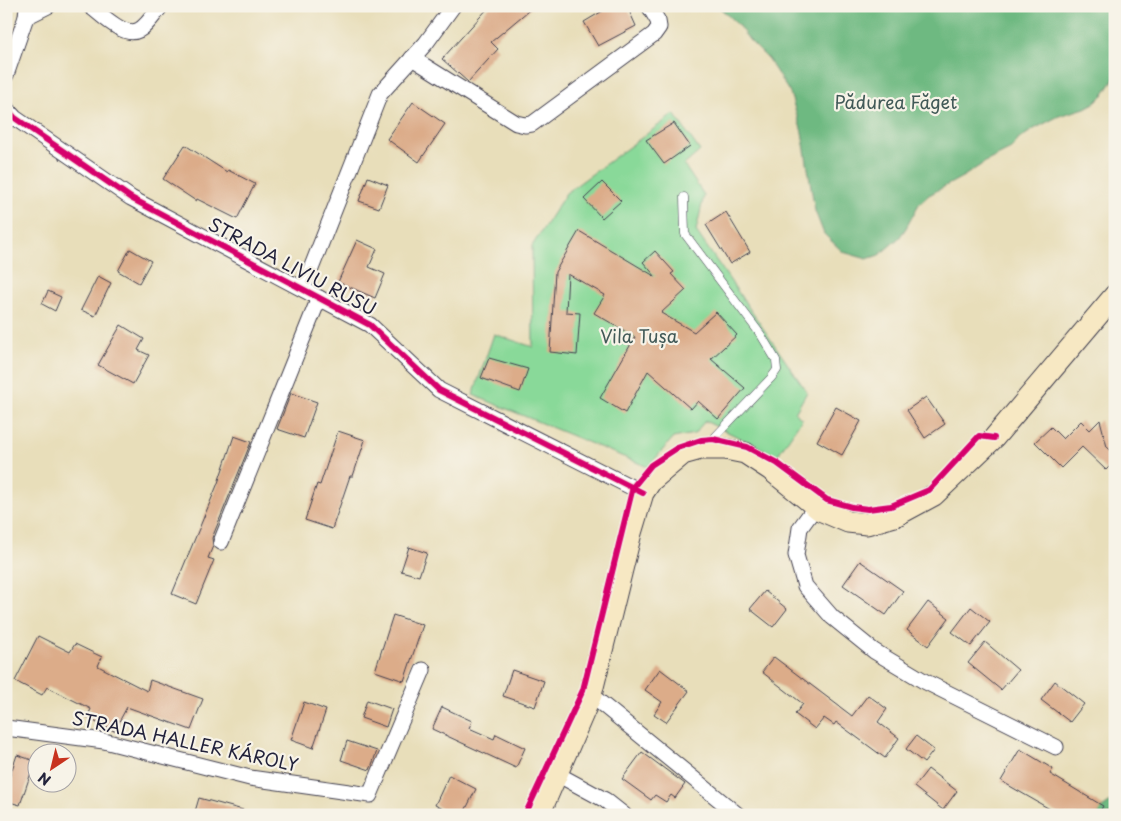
<svg xmlns="http://www.w3.org/2000/svg" width="1121" height="821" font-family="'Playpen Sans',sans-serif">
	<style>
		.green { fill: #89d999; stroke: #567e6a }
		.forest { fill: #6eb981; stroke: #486e5e }
		.building { fill: #dcac89 }
		.lines { fill: none; stroke-linecap: round; stroke-linejoin: round }
		.service-casing { stroke: #403e4e; stroke-width: 9 }
		.minor-casing { stroke: #403e4e; stroke-width: 17 }
		.secondary-casing { stroke: #403e4e; stroke-width: 23 }
		.service { stroke: #fff; stroke-width: 8 }
		.minor { stroke: #fff; stroke-width: 15 }
		.secondary { stroke: #f7e8c3; stroke-width: 21 }
		.cycleway-casing { stroke: #f7f3e8; stroke-width: 9 }
		.cycleway { stroke: #d6006c; stroke-width: 6 }
		.labels { text-anchor: middle; stroke-width: 4.5; stroke-linejoin: round; paint-order: stroke }
		.park-label { font-size: 18px; fill: #415957; stroke: #f7f3e8 }
		.street-label { font-size: 18px; fill: #22223b; stroke: #f7f3e8 }
	</style>
	<rect width="100%" height="100%" fill="#f7f3e8"/>
	<filter id="ink" filterUnits="userSpaceOnUse"><feTurbulence type="fractalNoise" baseFrequency=".02" numOctaves="2"/><feDisplacementMap in="SourceGraphic" scale="10" xChannelSelector="R" yChannelSelector="G"/><feConvolveMatrix kernelMatrix="1 2 1 2 8 2 1 2 1" color-interpolation-filters="sRGB"/></filter>
	<filter id="wash" filterUnits="userSpaceOnUse"><feTurbulence type="fractalNoise" baseFrequency=".0096" numOctaves="4" result="noise"/><feDisplacementMap in="SourceGraphic" scale="20" xChannelSelector="R" yChannelSelector="G"/><feGaussianBlur stdDeviation="1.12" result="paint"/><feColorMatrix in="noise" values="0 0 0 0 0 0 0 0 0 0 0 0 0 0 0 0 0 1.4 0 .05"/><feComposite in="paint" operator="in"/></filter>
	<g filter="url(#wash)">
		<rect width="100%" height="100%" fill="#e8deba"/>
		<!-- green -->
		<polygon class="green" points="674,114 700,151 684,165 704,195 696,231 807,392 795,413 802,419 777,456 705,421 694,434 673,438 648,467 473,395 494,334 533,347 532,246 566,193"/>
		<!-- forest -->
		<g class="forest">
			<polygon points="718,6 1114,6 1115,77 1105,93 1096,102 1085,108 1059,116 1034,129 1019,139 1011,149 987,161 964,176 929,195 919,204 906,228 899,238 879,255 867,259 843,252 824,234 815,211 802,132 790,93 768,59 750,41 738,25"/>
			<polygon points="1115,799 1115,815 1077,815 1102,808"/>
		</g>
		<g id="blocks">
			<!-- building -->
			<g class="building">
				<polygon points="490,6 534,6 491,42 498,49 468,82 442,59"/>
				<polygon points="611,6 627,6 636,26 598,46 584,22"/>
				<polygon points="413,102 445,124 419,162 387,139"/>
				<polygon points="674,123 690,146 664,164 646,140"/>
				<polygon points="185,145 227,172 228,170 255,184 237,219 197,199 196,201 163,179"/>
				<polygon points="368,177 388,185 379,208 359,201"/>
				<polygon points="602,182 621,201 602,218 584,199"/>
				<polygon points="726,212 750,252 730,264 706,225"/>
				<polygon points="579,231 656,277 643,262 655,251 674,272 671,274 686,290 661,313 694,332 716,312 737,335 711,359 745,388 718,419 698,401 691,409 648,371 625,413 600,398 635,337 594,313 605,295 568,274 566,312 580,313 577,355 550,352 555,272"/>
				<polygon points="357,240 377,249 369,267 385,274 375,298 338,282"/>
				<polygon points="130,249 151,261 139,283 118,271"/>
				<polygon points="98,276 111,283 95,316 81,310"/>
				<polygon points="48,291 61,297 55,311 42,304"/>
				<polygon points="121,325 144,339 138,350 149,355 133,384 98,365"/>
				<polygon points="489,358 528,369 520,392 481,378"/>
				<polygon points="291,393 317,402 304,438 277,429"/>
				<polygon points="926,397 945,424 925,438 907,410"/>
				<polygon points="836,407 861,421 842,455 817,441"/>
				<polygon points="1100,420 1107,447 1115,454 1115,461 1106,470 1082,447 1061,468 1035,442 1051,427 1063,439 1081,421 1090,430"/>
				<polygon points="338,431 365,440 353,476 350,476 332,529 305,520 317,484 320,485"/>
				<polygon points="234,436 251,442 212,538 213,546 208,558 214,560 196,604 172,594 218,483"/>
				<polygon points="409,547 427,553 419,576 401,571"/>
				<polygon points="860,561 903,591 886,615 843,585"/>
				<polygon points="765,591 787,609 773,627 750,609"/>
				<polygon points="928,602 949,618 928,646 907,630"/>
				<polygon points="971,607 990,622 971,646 952,632"/>
				<polygon points="393,615 423,625 404,681 375,671"/>
				<polygon points="38,636 70,652 75,644 102,657 98,666 147,691 150,680 203,699 191,730 127,707 114,731 87,718 91,709 47,687 42,695 15,681"/>
				<polygon points="985,642 1018,670 1001,690 968,663"/>
				<polygon points="774,657 852,716 868,695 887,709 878,722 899,738 885,758 836,722 834,725 824,718 815,729 795,714 803,704 762,672"/>
				<polygon points="660,669 689,691 666,722 654,714 662,702 645,690"/>
				<polygon points="512,670 544,681 535,707 503,696"/>
				<polygon points="1055,681 1084,704 1070,722 1041,700"/>
				<polygon points="367,700 392,709 386,727 361,718"/>
				<polygon points="304,702 326,710 313,748 291,740"/>
				<polygon points="442,707 472,721 469,728 494,739 496,734 525,748 516,768 432,729"/>
				<polygon points="916,736 934,750 924,763 906,749"/>
				<polygon points="347,741 377,751 370,770 341,760"/>
				<polygon points="1020,749 1053,769 1050,774 1103,806 1098,815 1060,815 1001,781"/>
				<polygon points="642,752 685,784 675,798 671,795 666,802 655,795 651,800 622,779"/>
				<polygon points="17,755 35,761 20,805 6,801 6,787"/>
				<polygon points="928,769 957,791 943,810 914,787"/>
				<polygon points="449,775 476,789 463,815 455,815 435,805"/>
				<polygon points="199,798 243,810 242,815 194,815"/>
			</g>
		</g>
	</g>
	<g filter="url(#ink)">
		<use href="#blocks" fill-opacity="0" stroke="#403e4e" stroke-width="1"/>
		<g class="lines">
			<!-- service casing -->
			<g class="service-casing">
				<g id="service">
					<polyline points="6,127 15,118"/>
					<polyline points="684,197 685,234 761,335 776,360 777,370 771,378 713,439 712,447"/>
				</g>
			</g>
			<!-- minor casing -->
			<g class="minor-casing">
				<g id="minor">
					<path d="M90 6C102 15 124 38 139 30 147 26 155 13 161 6"/>
					<polyline points="26,17 48,6"/>
					<polyline points="412,58 516,123 525,125 532,124 654,34 659,27 658,21 649,6"/>
					<polyline points="6,75 26,17 27,6"/>
					<polyline points="6,108 15,118 131,198 370,325 439,390 643,493"/>
					<polyline points="303,289 380,94 426,43 453,6"/>
					<polyline points="816,506 800,528 796,555 805,586 832,617 874,651 924,681 1056,747"/>
					<polyline points="221,542 319,298"/>
					<polyline points="591,695 738,815"/>
					<polyline points="6,728 104,741 250,778 370,795 423,670"/>
					<polyline points="557,774 605,800 624,815"/>
				</g>
			</g>
			<!-- secondary casing -->
			<g class="secondary-casing">
				<polyline id="secondary" points="539,815 591,695 631,533 643,493 651,481 683,454 701,449 725,449 745,453 771,470 820,510 848,522 867,524 895,516 934,495 994,438 1115,295"/>
			</g>
			<!-- service -->
			<use href="#service" class="service"/>
			<!-- minor -->
			<use href="#minor" class="minor"/>
			<!-- secondary -->
			<use href="#secondary" class="secondary"/>
			<!-- cycleway casing -->
			<g class="cycleway-casing">
				<g id="cycleway">
					<polyline points="6,108 15,118 131,198 370,325 439,390 643,493"/>
					<polyline points="525,815 583,690 633,487 651,465 677,448 701,440 713,439 747,447 777,463 827,500 852,507 868,509 891,506 929,490 979,436 994,438"/>
				</g>
			</g>
			<!-- cycleway -->
			<use href="#cycleway" class="cycleway"/>
		</g>
	</g>
	<g class="labels">
		<!-- park labels -->
		<g class="park-label">
			<text x="896" y="109">Pădurea Făget</text>
			<text x="639" y="343">Vila Tușa</text>
		</g>
		<!-- street labels -->
		<g class="street-label">
			<text transform="translate(292 267) rotate(28)" y="6">STRADA LIVIU RUSU</text>
			<text transform="translate(185 742) rotate(12)" y="6">STRADA HALLER KÁROLY</text>
		</g>
	</g>
	<!-- margin -->
	<rect width="1121" height="821" fill="none" stroke="#f7f3e8" stroke-width="25"/>
	<!-- north arrow -->
	<g transform="translate(52 768) rotate(215)"><circle r="24" fill="#f7f3e8" stroke="#a29fa3"/>
	<path d="M0-4L9 19L0 12L-9 19Z" fill="#c8321e"/>
	<text y="-8" font-size="14" font-weight="bold" text-anchor="middle" fill="#22223b">N</text>
	</g>
</svg>
